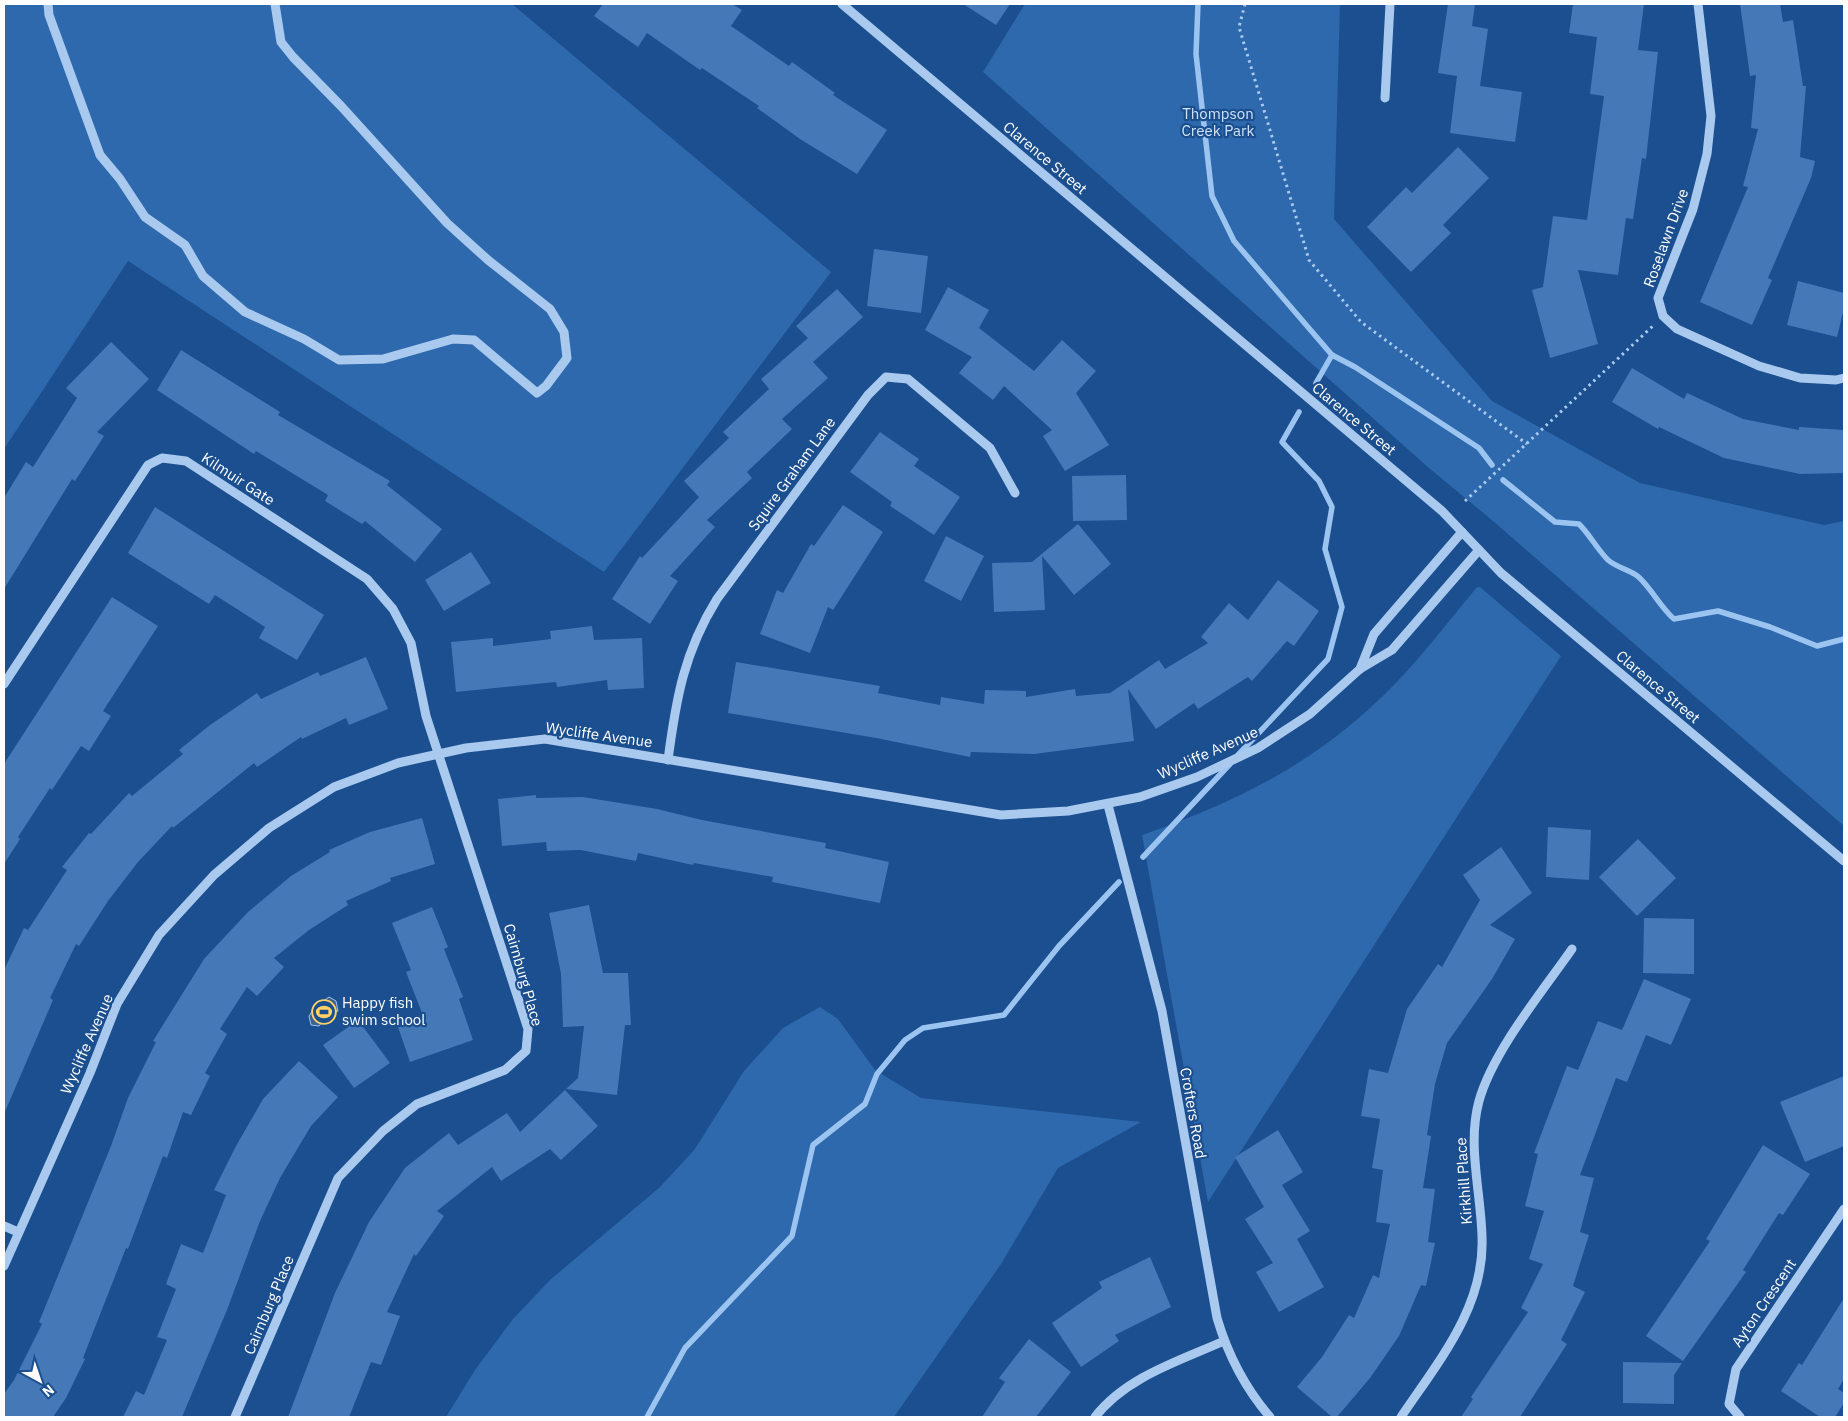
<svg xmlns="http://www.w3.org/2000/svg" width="1848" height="1421" font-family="'IBM Plex Sans',sans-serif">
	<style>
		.green { fill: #2e69ad }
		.water { fill: #3c6290; stroke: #9cc4f0 }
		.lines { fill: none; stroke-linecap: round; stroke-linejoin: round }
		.stream { stroke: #9cc4f0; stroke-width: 5.5 }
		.building { fill: #4478b7 }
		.path { stroke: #a9c9ee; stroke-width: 3; stroke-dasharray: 2.5 4; stroke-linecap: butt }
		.minor { stroke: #a9c9ee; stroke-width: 9 }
		.labels { text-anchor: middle; stroke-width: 4.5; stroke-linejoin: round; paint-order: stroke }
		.park-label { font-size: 15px; fill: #cfe3fa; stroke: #1b4f8f }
		.street-label { font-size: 15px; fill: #fff; stroke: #1b4f8f }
		.poi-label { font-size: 15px; fill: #fff; stroke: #1b4f8f; text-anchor: start }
	</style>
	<rect width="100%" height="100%" fill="#1b4f8f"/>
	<!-- green -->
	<g class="green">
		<polygon points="4,4 512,4 831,272 604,572 128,261 4,449"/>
		<polygon points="1025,4 1340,4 1334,219 1492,401 1640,483 1824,525 1844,521 1844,826 1493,521 1429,468 983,72"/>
		<path d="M1477 587H1480L1561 656 1208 1202 1142 835C1239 801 1314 764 1388 691 1420 659 1448 622 1477 587Z"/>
		<polygon points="820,1007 838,1019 875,1070 921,1098 1141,1122 1058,1168 1001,1264 894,1417 446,1417 475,1370 513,1319 550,1280 660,1187 695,1149 744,1071 783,1028"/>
	</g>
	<!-- water -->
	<polygon class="water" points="329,997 336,1001 338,1011 331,1014 330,1020 324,1020 319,1026 311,1025 309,1016 315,1007"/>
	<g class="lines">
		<!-- stream -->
		<g class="stream">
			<polyline points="1198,4 1196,54 1212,196 1234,241 1332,355 1355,367 1479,448 1492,465"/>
			<polyline points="1316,383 1332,355"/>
			<path d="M1503 480 1555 522 1579 524C1590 535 1597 549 1608 560 1616 567 1627 569 1636 575 1648 583 1660 607 1674 619L1718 611 1770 627 1817 646 1844 639"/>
			<polyline points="1238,755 1328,659 1342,607 1325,549 1332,507 1319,481 1282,442 1299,412"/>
			<polyline points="1143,857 1230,764"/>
			<polyline points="647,1417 685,1348 792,1236 813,1145 865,1104 877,1074 905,1040 923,1028 1004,1015 1059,946 1119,882"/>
		</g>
	</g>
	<!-- building -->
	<g class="building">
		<polygon points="603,4 732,4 742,10 731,26 789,66 792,62 835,93 833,95 887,130 857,174 800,139 757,108 759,106 702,68 700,70 647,33 638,47 594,16"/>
		<polygon points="963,4 1010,4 996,25"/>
		<polygon points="1448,4 1475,4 1472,26 1488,29 1480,86 1522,92 1515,142 1450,133 1457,76 1438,73"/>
		<polygon points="1573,4 1644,4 1638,50 1658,52 1646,159 1642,158 1633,219 1626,218 1618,275 1578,270 1598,344 1550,358 1532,290 1543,287 1553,216 1587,220 1604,96 1590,94 1597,37 1569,33"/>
		<polygon points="1740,4 1780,4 1783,22 1793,20 1803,86 1806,86 1800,157 1815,161 1811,178 1768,278 1772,280 1752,325 1700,302 1748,187 1743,186 1758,129 1751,128 1756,75 1750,76"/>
		<polygon points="1458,147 1489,178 1443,225 1451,233 1411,272 1367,227 1406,187 1412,193"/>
		<polygon points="874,249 928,256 921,313 867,306"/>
		<polygon points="1798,281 1844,293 1844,308 1837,337 1787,325"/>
		<polygon points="948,287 989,310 979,328 1034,371 1062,340 1096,371 1076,393 1109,445 1065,471 1043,436 1052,430 1004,386 993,400 959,373 972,357 925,330"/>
		<polygon points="837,289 863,317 813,362 828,378 782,419 792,429 747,472 752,478 707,520 715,527 670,576 678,581 650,624 612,599 640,556 642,558 699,497 684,481 729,438 723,432 769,389 761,379 808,338 796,326"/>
		<polygon points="111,342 149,379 97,432 104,436 75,481 72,479 4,589 4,498 26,462 33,467 77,398 66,388"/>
		<polygon points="181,350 280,412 278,415 390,481 387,485 442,529 415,562 365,521 362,524 325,501 328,495 256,451 254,454 157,390"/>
		<polygon points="1632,368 1684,399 1687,393 1743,419 1799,430 1799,427 1844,430 1844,473 1800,474 1724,458 1659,427 1658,429 1612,402"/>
		<polygon points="880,432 919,459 914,466 960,497 934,535 890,506 892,502 850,472"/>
		<polygon points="1126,475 1127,520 1073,521 1072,476"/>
		<polygon points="843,505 883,532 833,610 828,607 810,653 760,634 777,590 783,593 811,544 814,546"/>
		<polygon points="155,507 324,615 297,660 259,638 265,627 215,595 209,604 128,553"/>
		<polygon points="1078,524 1111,564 1074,595 1042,556 1045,610 994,612 992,563 1032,562"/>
		<polygon points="946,536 984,556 961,601 924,581"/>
		<polygon points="471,552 491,583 444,611 425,580"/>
		<polygon points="1278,580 1319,611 1294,646 1287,641 1252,681 1248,677 1198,709 1194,703 1156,729 1128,689 1134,741 1034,754 971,752 970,757 876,738 728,713 736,662 880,686 878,693 940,705 941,697 984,704 985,690 1026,691 1026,697 1075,689 1076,696 1110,693 1159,660 1165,669 1208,643 1201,637 1229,603 1248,620"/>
		<polygon points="112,597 158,626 103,711 111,716 89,751 81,746 52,790 50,788 18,837 20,839 4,864 4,764"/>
		<polygon points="592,626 594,640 642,638 644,688 608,690 607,680 557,687 556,682 456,692 451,642 493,638 493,646 551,639 550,631"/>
		<polygon points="366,657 388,709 349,725 346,718 302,739 301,737 257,767 254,763 173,828 172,826 138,862 108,901 79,946 76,944 50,998 53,1000 4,1114 4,970 24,928 28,930 67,870 62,867 89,833 91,834 129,793 132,796 183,754 179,750 210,725 257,693 261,699 318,672 320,676"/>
		<polygon points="536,795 536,798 583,797 657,809 702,820 826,843 825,848 889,862 880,903 772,882 773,877 694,863 693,865 638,853 636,861 581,850 547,851 546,842 502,846 498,799"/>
		<polygon points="422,818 435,864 390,878 391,881 346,901 348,905 309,930 274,958 284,967 257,996 247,987 220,1029 227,1034 205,1073 210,1076 191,1115 183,1112 167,1158 163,1156 128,1249 126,1248 83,1358 85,1359 66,1398 53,1417 4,1417 4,1394 14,1380 42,1324 39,1322 111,1146 128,1098 156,1042 153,1041 204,959 248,912 291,876 330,852 329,850 370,832"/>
		<polygon points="1548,827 1591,830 1589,880 1546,877"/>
		<polygon points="1638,839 1676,878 1637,916 1599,877"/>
		<polygon points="1501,847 1532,893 1490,925 1515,939 1492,979 1447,1043 1435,1084 1427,1135 1431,1136 1423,1188 1435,1189 1428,1242 1435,1243 1426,1286 1421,1285 1399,1336 1370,1378 1337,1417 1332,1417 1297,1387 1322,1357 1349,1315 1354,1318 1373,1275 1379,1278 1390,1224 1376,1222 1383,1170 1372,1168 1380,1119 1361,1116 1369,1069 1388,1073 1407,1009 1438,964 1442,967 1480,900 1463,875"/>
		<polygon points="589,905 603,973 628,973 631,1025 625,1025 617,1095 566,1089 578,1078 584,1026 563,1027 561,974 549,913"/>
		<polygon points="432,907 448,947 444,949 463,997 459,999 473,1040 410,1062 398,1027 424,1018 406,972 411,970 392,923"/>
		<polygon points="1644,918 1694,919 1694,974 1643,973"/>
		<polygon points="1644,979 1691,999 1671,1045 1646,1035 1627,1082 1616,1078 1580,1175 1594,1178 1580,1232 1589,1235 1573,1286 1585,1292 1561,1340 1567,1344 1520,1417 1461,1417 1473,1399 1471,1397 1528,1312 1521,1308 1543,1264 1529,1259 1544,1211 1525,1206 1538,1154 1534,1153 1567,1066 1578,1070 1598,1021 1622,1030"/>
		<polygon points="358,1020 390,1063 354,1088 323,1045"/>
		<polygon points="299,1061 338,1097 311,1126 280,1178 260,1221 227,1310 182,1417 123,1417 136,1391 144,1395 167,1340 157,1337 176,1289 166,1284 181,1244 203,1253 226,1195 214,1190 236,1146 263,1099"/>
		<polygon points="1844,1076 1844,1146 1805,1162 1780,1102"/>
		<polygon points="565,1090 598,1126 561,1160 550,1149 501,1181 492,1167 437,1211 444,1216 416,1256 414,1254 387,1312 400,1316 381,1365 371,1362 349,1417 288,1417 335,1293 369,1222 405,1168 449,1133 458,1145 507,1113 520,1132"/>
		<polygon points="1278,1130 1303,1172 1282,1185 1310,1231 1297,1239 1324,1287 1279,1312 1256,1272 1273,1263 1245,1219 1264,1207 1235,1157"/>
		<polygon points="1763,1145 1810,1174 1783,1215 1779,1213 1743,1270 1746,1272 1683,1361 1646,1336 1710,1241 1706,1239"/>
		<polygon points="1150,1257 1171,1307 1115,1335 1119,1341 1081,1367 1052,1323 1102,1288 1099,1282"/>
		<polygon points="1844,1298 1844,1379 1838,1389 1844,1393 1844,1403 1835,1417 1820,1417 1781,1391 1799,1363 1802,1365"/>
		<polygon points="1029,1339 1071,1372 1036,1417 982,1417 1005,1382 999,1378"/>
		<polygon points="1623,1362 1682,1363 1674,1375 1674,1404 1623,1403"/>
	</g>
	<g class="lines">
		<!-- path -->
		<g class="path">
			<polyline points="1245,4 1239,27 1309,260 1361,322 1527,444"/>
			<polyline points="1465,501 1655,324"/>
		</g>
		<!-- minor -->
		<g class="minor">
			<polyline points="48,4 49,15 100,155 120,179 145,217 185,245 203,276 245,312 304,339 339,360 383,359 453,339 474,340 537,393 546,386 567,358 564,332 550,309 488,260 447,223 341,106 293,57 281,42 275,4"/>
			<polyline points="842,4 1442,511 1501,573 1844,861"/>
			<polyline points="1698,4 1711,116 1707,154 1693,209 1658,298 1663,316 1677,329 1759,366 1800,378 1836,380 1844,378"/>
			<polyline points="1385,98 1390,4"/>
			<polyline points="1360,669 1374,634 1462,532"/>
			<polyline points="4,684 148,465 162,458 186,461 367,579 393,609 411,643 426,716 528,1029 526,1051 505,1070 417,1104 383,1131 338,1178 235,1417"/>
			<path d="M668 760C676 699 684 652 717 599L868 395 886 377 908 379 990 448 1015 493"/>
			<path d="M1108 805 1162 1011 1217 1318C1228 1355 1245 1388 1270 1417"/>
			<polyline points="4,1226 18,1232"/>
			<polyline points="4,1266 90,1073 117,1004 159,935 214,875 269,828 334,787 398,763 466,748 545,739 1001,815 1068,811 1140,797 1197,777 1258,748 1310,714 1360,669 1392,650 1479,550"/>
			<path d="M1095 1417C1126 1377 1179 1361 1224 1341"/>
			<path d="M1401 1417C1438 1362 1485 1307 1482 1237 1481 1192 1467 1145 1479 1101 1493 1051 1542 992 1572 949"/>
			<polyline points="1740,1417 1729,1404 1736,1369 1844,1209"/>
		</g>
	</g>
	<!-- icons -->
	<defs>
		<g id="stadium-ring" transform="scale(1.25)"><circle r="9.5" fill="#1b4f8f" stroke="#ffd166" stroke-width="1.5"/><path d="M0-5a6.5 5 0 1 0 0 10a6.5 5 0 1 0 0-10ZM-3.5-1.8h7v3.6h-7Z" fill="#ffd166"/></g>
	</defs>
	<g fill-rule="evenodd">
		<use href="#stadium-ring" x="324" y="1012"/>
	</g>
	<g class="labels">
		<!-- park labels -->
		<g class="park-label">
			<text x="1218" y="119">Thompson<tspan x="1218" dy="17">Creek Park</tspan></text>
		</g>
		<!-- street labels -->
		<g class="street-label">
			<text transform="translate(1045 158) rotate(40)" y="5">Clarence Street</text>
			<text transform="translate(1666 238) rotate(-70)" y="5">Roselawn Drive</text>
			<text transform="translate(1354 419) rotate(40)" y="5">Clarence Street</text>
			<text transform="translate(792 474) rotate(-54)" y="5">Squire Graham Lane</text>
			<text transform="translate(238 479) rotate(33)" y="5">Kilmuir Gate</text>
			<text transform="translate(1658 687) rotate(40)" y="5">Clarence Street</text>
			<text transform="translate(599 735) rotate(8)" y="5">Wycliffe Avenue</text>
			<text transform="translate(1208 753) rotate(-24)" y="5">Wycliffe Avenue</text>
			<text transform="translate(523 975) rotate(74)" y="5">Cairnburg Place</text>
			<text transform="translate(87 1044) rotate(-66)" y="5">Wycliffe Avenue</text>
			<text transform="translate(1193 1113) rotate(80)" y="5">Crofters Road</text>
			<text transform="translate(1464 1181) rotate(-94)" y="5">Kirkhill Place</text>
			<text transform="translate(1764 1303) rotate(-56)" y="5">Ayton Crescent</text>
			<text transform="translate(269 1305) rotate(-67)" y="5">Cairnburg Place</text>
		</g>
		<!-- poi labels -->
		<g class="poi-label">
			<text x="342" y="1008">Happy fish<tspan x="342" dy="17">swim school</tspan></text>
		</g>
	</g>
	<!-- border -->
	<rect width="1848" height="1421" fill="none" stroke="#ffffff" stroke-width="10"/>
	<!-- north arrow -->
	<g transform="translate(40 1381) rotate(140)" stroke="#1b4f8f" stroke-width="4" paint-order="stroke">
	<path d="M0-4L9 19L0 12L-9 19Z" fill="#ffffff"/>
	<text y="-8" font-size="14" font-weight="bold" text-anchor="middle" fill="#ffffff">N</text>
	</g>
</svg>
